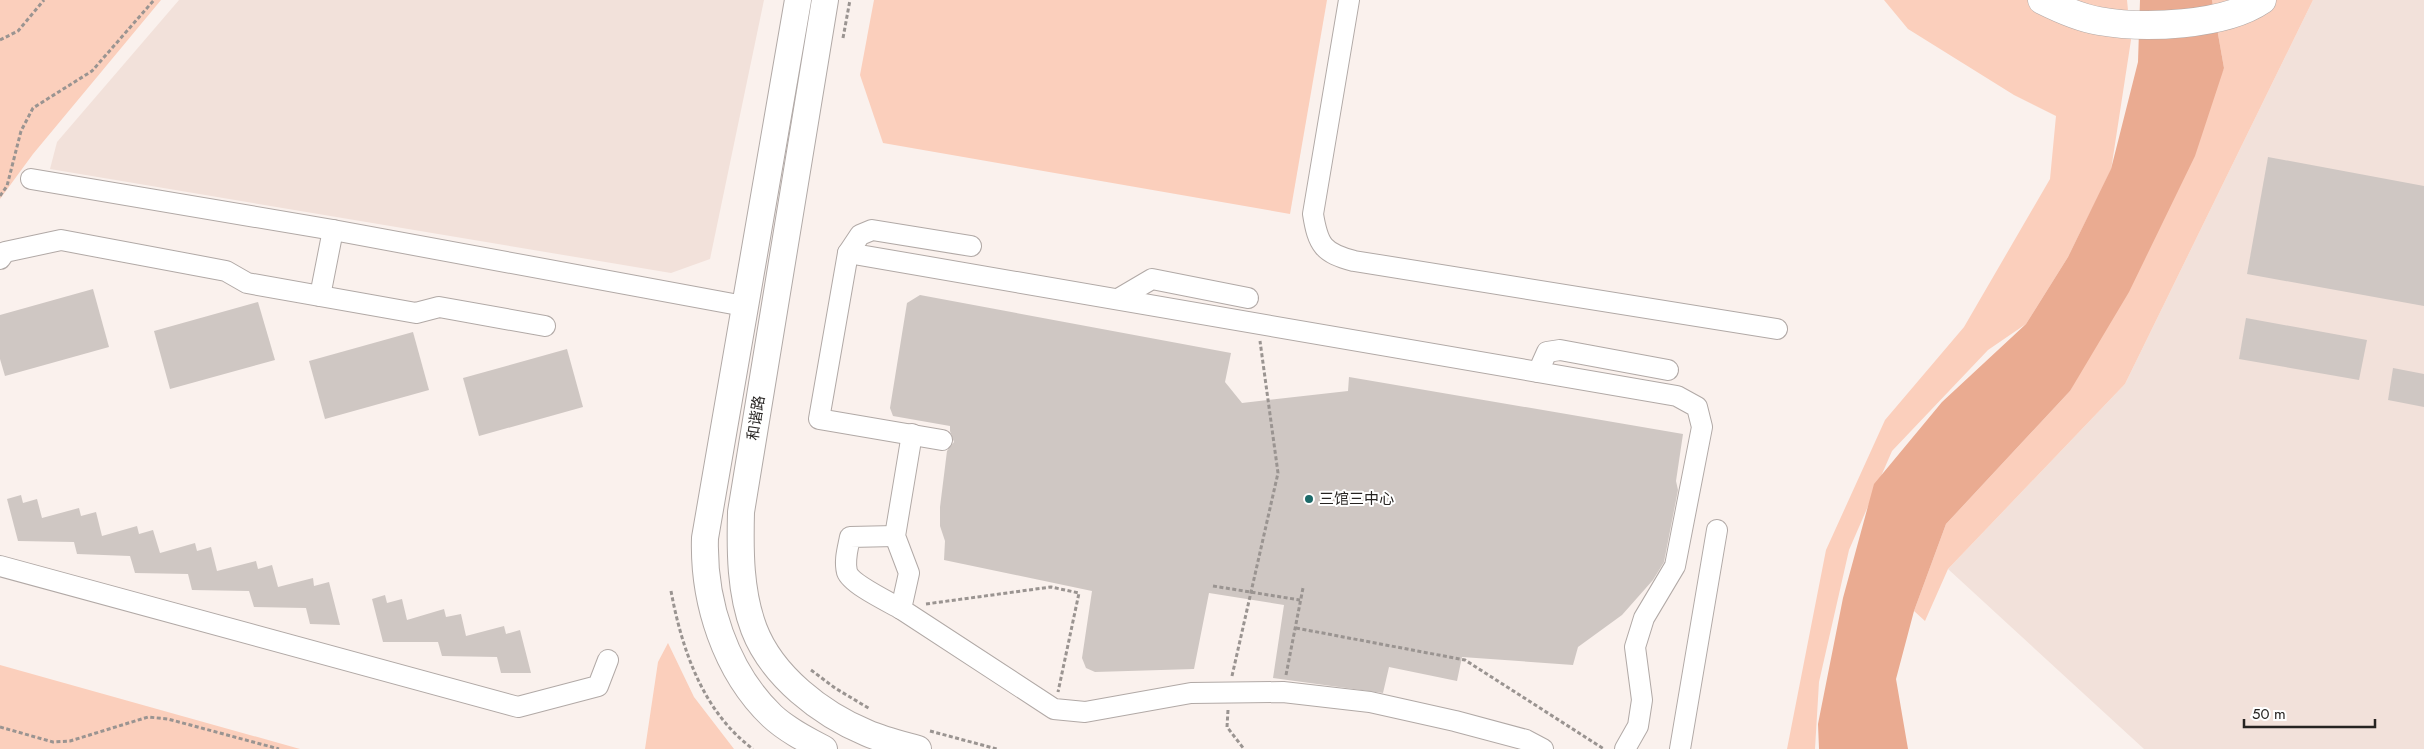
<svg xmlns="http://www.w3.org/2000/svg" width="2424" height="749" font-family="Jost,'Noto Sans SC',sans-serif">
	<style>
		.built { fill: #f2e1da }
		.green { fill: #fbcfbc }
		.water { fill: #eaab91 }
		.building { fill: #cfc7c3 }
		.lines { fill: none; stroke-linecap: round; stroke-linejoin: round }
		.minor-casing { stroke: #b1a9a6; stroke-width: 22 }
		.major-casing { stroke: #b1a9a6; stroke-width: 28 }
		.highway-casing { stroke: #b1a9a6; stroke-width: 29 }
		.path { stroke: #9a9491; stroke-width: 3; stroke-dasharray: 4 2.5; stroke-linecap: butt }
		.minor { stroke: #fff; stroke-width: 20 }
		.major { stroke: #fff; stroke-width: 26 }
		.highway { stroke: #fff; stroke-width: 28 }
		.path-bridge { stroke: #9a9491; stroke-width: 3; stroke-dasharray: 4 2.5; stroke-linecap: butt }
		.poi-dot { fill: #1d6a69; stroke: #fff; stroke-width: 2 }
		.labels { text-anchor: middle; stroke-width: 4; stroke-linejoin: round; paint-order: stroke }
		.street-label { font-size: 15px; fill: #262321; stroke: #fff }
		.poi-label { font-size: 15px; fill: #262321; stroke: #fff; text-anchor: start }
	</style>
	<rect width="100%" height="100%" fill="#faf1ed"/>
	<!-- built -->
	<g class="built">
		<polygon points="179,0 764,0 710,259 671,273 50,169 57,142"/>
		<polygon points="2313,0 2424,0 2424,749 2144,749 1948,569 2125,384"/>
	</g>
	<!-- green -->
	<g class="green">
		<polygon points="0,0 161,0 33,154 0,199"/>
		<polygon points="874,0 1327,0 1290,214 883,143 860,75"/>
		<polygon points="1884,0 2127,0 2131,40 2111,170 2068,257 2026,324 1988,350 1892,451 1849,550 1819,682 1815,749 1787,749 1826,550 1885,420 1964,327 2050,179 2056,116 2014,95 1908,29"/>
		<polygon points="2212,0 2313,0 2125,384 1948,569 1925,621 1914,611 1946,524 2070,391 2224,68"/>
		<polygon points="668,643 694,697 734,749 645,749 658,662"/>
		<polygon points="0,665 300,749 0,749"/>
	</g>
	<!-- water -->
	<polygon class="water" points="2140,0 2212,0 2224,68 2195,156 2129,292 2070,391 1946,524 1914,611 1896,679 1908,749 1819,749 1818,724 1843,598 1874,484 1942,402 2026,324 2068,257 2111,169 2138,62"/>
	<!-- building -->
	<g class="building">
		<polygon points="2268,157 2424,186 2424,306 2247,274"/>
		<polygon points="93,289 109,347 5,376 0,359 0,315"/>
		<polygon points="920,295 1231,353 1225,382 1242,403 1348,391 1349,377 1683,434 1676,481 1678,490 1664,562 1653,580 1622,615 1578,647 1573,665 1462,657 1457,681 1389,667 1383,693 1273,678 1284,605 1209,593 1194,669 1095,672 1086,668 1082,658 1092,591 944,560 945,541 940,526 940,507 947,451 954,442 950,431 950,426 893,416 890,408 907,303"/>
		<polygon points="258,302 275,360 170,389 154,331"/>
		<polygon points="2246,318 2367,340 2359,380 2239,359"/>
		<polygon points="413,332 429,390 325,419 309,361"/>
		<polygon points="567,349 583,407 479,436 463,378"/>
		<polygon points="2393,368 2424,374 2424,407 2388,400"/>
		<polygon points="21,495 23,503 37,499 42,518 79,508 81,516 96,512 102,536 137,526 139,534 153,530 160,553 195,543 197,551 211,547 217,571 256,561 258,569 272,565 278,587 313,578 314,586 329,582 340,625 310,624 306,608 254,607 249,591 192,590 188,574 135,573 130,556 77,554 74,542 18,541 7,499"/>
		<polygon points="385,595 387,603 402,599 407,620 444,609 446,617 461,614 466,636 504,626 506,634 520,630 531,673 501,673 497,657 442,656 438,642 383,642 372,599"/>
	</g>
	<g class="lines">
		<!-- minor casing -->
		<g class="minor-casing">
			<g id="minor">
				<path d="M1349 0 1313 214C1318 245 1323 253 1354 261L1777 329"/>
				<polyline points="31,179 333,230 744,306"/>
				<polyline points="848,253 860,235 872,230 971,246"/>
				<polyline points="0,259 5,252 61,240 226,271 247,283 416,313 439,307 545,326"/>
				<polyline points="320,296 333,230"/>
				<polyline points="1118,299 1152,279 1248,298"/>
				<polyline points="1538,372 1547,352 1560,350 1668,370"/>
				<polyline points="912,434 895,536 909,573 901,609 1054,709 1085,712 1191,693 1283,692 1370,702 1455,721 1526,740 1543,749"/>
				<polyline points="942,440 819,419 848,253 1677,396 1697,407 1702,427 1675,566 1644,618 1635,647 1642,700 1638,726 1625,749"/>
				<path d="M895 536 850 537C848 548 844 560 847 572 851 584 889 602 901 609"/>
				<polyline points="0,566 518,707 598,686 608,660"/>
				<polyline points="1680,749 1717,530"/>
			</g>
		</g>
		<!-- major casing -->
		<g class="major-casing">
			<g id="major">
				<path d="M798 0 705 538C703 601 725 671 772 716 787 730 807 740 824 749"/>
				<path d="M825 0 741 512C740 551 740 592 754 629 772 676 821 714 867 733 883 740 900 744 918 749"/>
			</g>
		</g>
		<!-- highway casing -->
		<g class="highway-casing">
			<path id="highway" d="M2042 0C2058 8 2081 18 2099 21 2144 29 2224 26 2262 0"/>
		</g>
		<!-- path -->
		<g class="path">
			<polyline points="843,38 850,0"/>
			<polyline points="0,40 18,31 44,0"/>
			<polyline points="0,196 7,186 21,131 33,108 92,71 154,0"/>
			<path d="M671 591C682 650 703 712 753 749"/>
			<polyline points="926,604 1051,587 1079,593 1058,692"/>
			<polyline points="1296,628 1465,660 1604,749"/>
			<polyline points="811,670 835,688 870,709"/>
			<polyline points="1286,675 1303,588"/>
			<polyline points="1232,676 1278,473 1260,341"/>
			<polyline points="1228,710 1227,727 1244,749"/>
			<polyline points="0,727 53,742 70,741 148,717 168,719 279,749"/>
			<polyline points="930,731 997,749"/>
		</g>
		<!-- minor -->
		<use href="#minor" class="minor"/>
		<!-- major -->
		<use href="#major" class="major"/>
		<!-- highway -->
		<use href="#highway" class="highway"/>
		<!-- path-bridge -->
		<polyline class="path-bridge" points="1213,586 1300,600"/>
	</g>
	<!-- markers -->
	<circle class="poi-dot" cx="1309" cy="499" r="5"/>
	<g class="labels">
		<!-- street labels -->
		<g class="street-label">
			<text transform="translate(756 418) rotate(-81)" y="5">和谐路</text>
		</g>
		<!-- poi labels -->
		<g class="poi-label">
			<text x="1319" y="504">三馆三中心</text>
		</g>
	</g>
	<!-- scale -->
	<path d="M2244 719v8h131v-8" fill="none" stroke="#262321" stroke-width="2.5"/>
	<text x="2252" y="719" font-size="15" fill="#262321" stroke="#ffffff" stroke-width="4" paint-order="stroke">50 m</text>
</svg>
